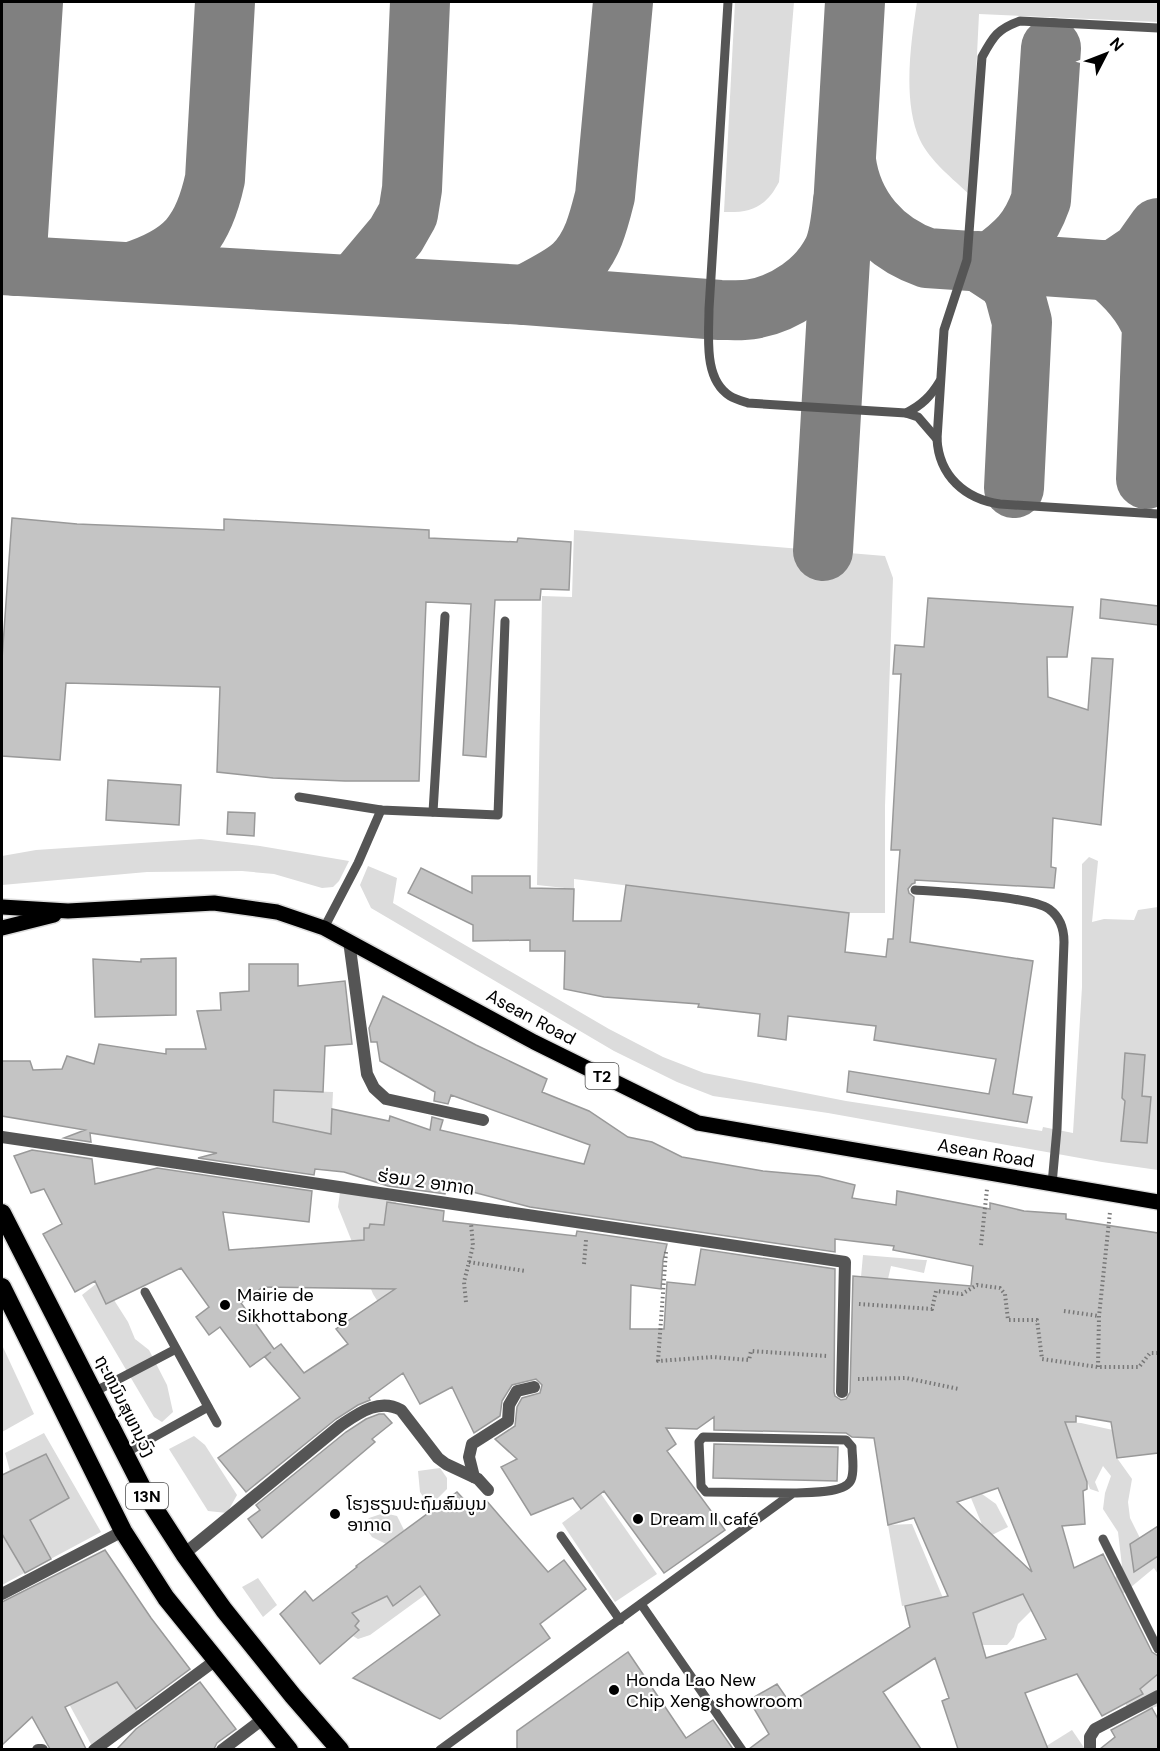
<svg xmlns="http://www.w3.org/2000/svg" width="1160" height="1751" font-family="'DM Sans','Noto Sans Lao',sans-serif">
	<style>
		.green { fill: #dcdcdc }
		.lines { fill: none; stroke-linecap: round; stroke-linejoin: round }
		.taxiway { stroke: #808080; stroke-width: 60 }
		.building { fill: #c4c4c4; stroke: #999; stroke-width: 1.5; fill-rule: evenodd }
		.primary-casing { stroke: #dbdbdb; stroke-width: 18 }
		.highway-casing { stroke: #dbdbdb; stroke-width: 21 }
		.path { stroke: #777; stroke-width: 4; stroke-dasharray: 1.5 3; stroke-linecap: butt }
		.lane { stroke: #555; stroke-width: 9 }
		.street { stroke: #555; stroke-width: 12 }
		.primary { stroke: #000; stroke-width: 15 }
		.highway { stroke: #000; stroke-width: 18 }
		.poi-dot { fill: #000; stroke: #fff; stroke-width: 2 }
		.labels { text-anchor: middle; stroke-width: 4.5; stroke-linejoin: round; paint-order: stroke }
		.shield { fill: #fff; stroke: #4c4c4c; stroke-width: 1.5 }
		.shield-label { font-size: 16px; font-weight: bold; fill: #000 }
		.street-label { font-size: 18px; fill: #000; stroke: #fff }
		.poi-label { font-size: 18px; fill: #000; stroke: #fff; text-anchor: start }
	</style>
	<rect width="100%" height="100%" fill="#fff"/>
	<!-- green -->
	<g class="green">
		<path d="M735 2H794L779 182C766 207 751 213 724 212Z"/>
		<path d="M917 2H1158V22L979 14 970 195C953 179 930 161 920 140 902 101 911 42 917 2Z"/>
		<polygon points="574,530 885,556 893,578 885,806 885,913 849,913 574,879 574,889 537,885 542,596 572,597"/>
		<polygon points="201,839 260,846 349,861 339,881 333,887 322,888 274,874 242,871 147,872 2,885 2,856 36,850"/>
		<polygon points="1089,857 1098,861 1092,922 1104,919 1134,920 1138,910 1158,907 1158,1170 1102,1162 828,1113 713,1096 677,1082 614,1051 371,908 360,885 368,866 397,878 393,903 609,1029 663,1057 704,1073 846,1101 1042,1131 1043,1127 1073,1133 1082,987 1082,864"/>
		<polygon points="274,1090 333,1092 331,1134 273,1122"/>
		<polygon points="340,1192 396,1202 393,1217 385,1215 384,1225 370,1224 364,1267 409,1293 380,1305 373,1294 338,1207"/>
		<polygon points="863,1255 924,1260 927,1260 924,1273 891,1266 888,1279 861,1277"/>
		<polygon points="96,1284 106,1304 114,1300 128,1322 135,1339 149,1350 167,1385 173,1412 162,1422 154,1417 82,1295"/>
		<polygon points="2,1345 34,1414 2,1432"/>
		<polygon points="1065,1422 1081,1423 1113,1430 1117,1458 1132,1479 1128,1502 1130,1518 1140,1538 1143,1565 1158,1556 1158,1574 1154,1568 1119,1597 1112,1589 1115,1578 1122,1566 1118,1532 1103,1509 1105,1493 1111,1476 1103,1466 1095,1482 1099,1492 1090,1489"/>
		<polygon points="44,1433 101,1532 2,1585 2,1528 6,1534 69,1498 46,1454 10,1471 5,1453"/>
		<polygon points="194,1436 205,1445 237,1495 227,1513 208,1511 169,1449"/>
		<polygon points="440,1468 447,1478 447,1489 435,1501 426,1501 420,1492 418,1471"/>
		<polygon points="601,1494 657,1574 615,1602 562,1523"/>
		<polygon points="982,1494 996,1504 1008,1527 992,1535 983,1527 971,1498"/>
		<polygon points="384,1513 397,1516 404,1530 386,1544 372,1537 364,1525 369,1518"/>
		<polygon points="912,1524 943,1598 902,1606 888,1525"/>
		<polygon points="492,1546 370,1635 358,1639 353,1636 359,1631 355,1626 359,1621 353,1614 356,1609 387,1596 393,1606 417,1588 411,1577"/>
		<polygon points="258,1578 277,1605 263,1617 242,1587"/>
		<polygon points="1037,1586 1032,1610 1018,1624 1014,1637 1007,1645 982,1645 957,1619"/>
		<polygon points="1106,1663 1138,1691 1156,1676 1150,1670 1158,1664 1158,1706 1134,1714 1127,1707"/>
		<polygon points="117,1682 139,1712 92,1746 69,1704"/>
		<polygon points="1072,1730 1085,1749 1040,1750"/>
	</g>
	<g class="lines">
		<!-- taxiway -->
		<g class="taxiway">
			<path d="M846 161C852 207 883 243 927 258L1158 274"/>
			<polyline points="978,261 1007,280 1014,292 1022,322 1014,488"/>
			<path d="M991 262C1017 243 1030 231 1041 200L1051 48"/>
			<path d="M2 265 525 295 720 310C731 310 743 311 753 309 786 303 818 281 833 251 840 236 841 217 843 201"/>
			<polyline points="16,266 33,2"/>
			<path d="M1107 270C1127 286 1143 303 1152 327L1146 479"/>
			<polyline points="1113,271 1141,252 1158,228"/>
			<path d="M131 272C184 255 203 234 215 179L225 2"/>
			<polyline points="354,285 396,235 408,214 412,189 420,2"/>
			<path d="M525 295C541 286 561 277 574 265 593 246 599 220 605 196L623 2"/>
			<polyline points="823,551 855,2"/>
		</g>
	</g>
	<!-- building -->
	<g class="building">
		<polygon points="12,518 77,524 224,530 224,519 429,530 429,538 517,542 518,538 571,542 569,590 541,589 540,600 495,600 486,757 463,755 471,604 426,602 419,781 345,781 273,778 217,772 220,687 66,683 60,760 2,756 2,659"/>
		<polygon points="928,598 1073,607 1067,657 1047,657 1048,697 1088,710 1092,658 1113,659 1101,825 1053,818 1051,867 1056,868 1054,888 915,880 915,883 912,884 908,889 909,893 914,897 910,942 1033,961 1013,1094 1032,1097 1027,1123 847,1092 849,1071 989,1094 996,1059 874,1040 876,1026 788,1016 786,1040 758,1036 760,1014 698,1007 699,1004 604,997 564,989 565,951 530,951 530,940 473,941 473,925 408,893 421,868 472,893 472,876 530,876 530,888 574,889 573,921 621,921 626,885 849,913 845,952 886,957 888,939 893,939 900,850 891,850 901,674 893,674 895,645 924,647"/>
		<polygon points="1101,599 1158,606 1158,625 1100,618"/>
		<polygon points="108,780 181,785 179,825 106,820"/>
		<polygon points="228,812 255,813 254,836 227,834"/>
		<polygon points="176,958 176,1015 95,1017 93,959 141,962 141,959"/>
		<path d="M249 964H298V986L345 981 352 1044 325 1046 323 1092 274 1090 273 1122 331 1134 332 1109 389 1121 390 1116 430 1130 432 1117 443 1120 440 1130 584 1164 590 1145 451 1095 448 1104 434 1101 435 1092 380 1061 377 1042H371L369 1028 383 996 476 1045 547 1079 542 1092 589 1111 628 1137 652 1142 682 1157 763 1171 819 1176 855 1185 852 1198 896 1205 897 1191 990 1209V1203L1024 1211 1066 1214V1219L1158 1233V1453L1117 1458 1111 1422 1076 1416V1422H1065L1087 1482V1489L1083 1491 1085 1524 1062 1526 1074 1568 1103 1554 1152 1652 1158 1656V1674L1140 1689 1143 1694 1102 1716 1077 1674 1025 1693 1048 1749H958L942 1701 949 1698 935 1658 883 1692 921 1749H749L769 1734 749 1700 777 1684 790 1703 910 1627 905 1606 948 1596 914 1518 888 1525 874 1438 852 1437 846 1433 714 1430V1417L697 1429 666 1428 676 1444 667 1451 725 1530 664 1573 604 1491 581 1509 573 1498 531 1515 501 1467 517 1459 495 1439 515 1426 517 1407 522 1398 540 1393 542 1385 536 1379 512 1385 502 1401 500 1416 474 1433 452 1387 420 1404 403 1373 369 1398 370 1400 358 1405 336 1419 246 1492 218 1458 300 1398 265 1357 271 1352 250 1367 220 1327 209 1335 196 1317 209 1307 181 1268 106 1304 95 1281 75 1292 43 1234 62 1224 44 1189 31 1193 14 1156 32 1150 92 1159 95 1184 157 1168 312 1191 309 1222 223 1212 229 1250 364 1240V1228H369L370 1224 384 1225 387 1202 444 1211 443 1221 576 1236 577 1231 667 1244 663 1260 661 1289 631 1285 630 1329H664L667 1282 695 1285 701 1249 835 1269 834 1392 835 1396 841 1400 846 1399 850 1392 853 1276 971 1286 973 1266 893 1250 894 1246 835 1239V1252L530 1207 465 1190 446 1187 445 1194 388 1186 344 1172 315 1169 314 1175 198 1158 217 1153 90 1133 91 1142 64 1138 85 1130 2 1116V1061H30L33 1070 62 1069 67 1056 94 1064 99 1044 166 1054V1049H206L197 1011 221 1010 220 993 249 991ZM263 1287 395 1289 336 1329 348 1344 304 1373 281 1344 274 1349 241 1303ZM998 1488 1032 1572 957 1502ZM1023 1594 1046 1639 986 1658 973 1613Z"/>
		<polygon points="1125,1053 1145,1055 1142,1096 1151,1097 1147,1143 1121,1141 1125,1101 1122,1098"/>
		<polygon points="379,1414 384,1414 392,1423 372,1439 375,1442 262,1538 248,1519 260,1510 256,1505 346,1432 366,1419"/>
		<polygon points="714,1444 838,1447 837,1481 713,1478"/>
		<polygon points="46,1454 69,1498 30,1520 51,1559 25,1573 2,1534 2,1475"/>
		<polygon points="457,1492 472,1508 485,1499 548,1572 564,1560 586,1589 540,1624 550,1638 440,1719 353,1678 440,1615 420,1586 393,1606 387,1596 352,1613 359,1621 355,1626 359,1630 320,1664 280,1614 305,1591 313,1601 357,1567 356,1566"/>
		<polygon points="1158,1526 1158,1556 1134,1572 1130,1544"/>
		<polygon points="105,1550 151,1618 190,1669 136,1709 117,1682 65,1707 86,1749 50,1749 32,1717 2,1745 2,1602"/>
		<polygon points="628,1652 686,1738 713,1720 733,1749 517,1749 517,1731"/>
		<polygon points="200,1682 236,1729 217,1743 214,1749 117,1749 136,1729"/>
		<polygon points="1152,1708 1158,1719 1158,1749 1100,1749 1115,1737 1111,1730"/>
	</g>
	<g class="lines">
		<!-- primary casing -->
		<g class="primary-casing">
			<g id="primary">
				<polyline points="2,907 68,911 214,903 277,912 324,928 534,1042 698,1123 1158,1202"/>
				<polyline points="2,928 54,915"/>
			</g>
		</g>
		<!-- highway casing -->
		<g class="highway-casing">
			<g id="highway">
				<polyline points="2,1213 146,1495 184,1554 224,1610 293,1696 340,1750"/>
				<polyline points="2,1287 123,1531 166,1598 289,1750"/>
			</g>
		</g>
		<!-- path -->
		<g class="path">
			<polyline points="981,1245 987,1189"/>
			<polyline points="666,1252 658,1361 713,1357 749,1360 751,1351 827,1356"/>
			<polyline points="469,1262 525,1271"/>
			<polyline points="584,1264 586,1240"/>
			<polyline points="466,1302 464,1282 473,1246 471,1223"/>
			<polyline points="859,1304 932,1309 936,1291 962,1294 977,1285 1000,1288 1005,1294 1008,1320 1037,1320 1042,1359 1098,1367 1139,1367 1150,1353 1158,1353"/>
			<polyline points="1064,1311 1099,1316"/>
			<polyline points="1098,1367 1099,1316 1110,1212"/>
			<polyline points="858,1379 906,1378 959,1389"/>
		</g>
		<!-- lane -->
		<g class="lane">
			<path d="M728 2 709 309C709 336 703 379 730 396 735 399 742 401 748 403L906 413C922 405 931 396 940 381"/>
			<path d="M1158 28 1020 21C997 29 993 37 982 57L967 260 944 330 937 439C939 476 965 499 1000 504L1158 514"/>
			<polyline points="906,413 918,417 937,439"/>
			<polyline points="299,797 381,810 498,815 505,621"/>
			<polyline points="433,812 445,616"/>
			<path d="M915 890C943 892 1030 896 1049 909 1060 917 1064 929 1064 942L1057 1129 1052 1184"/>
			<polyline points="324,928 358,863 381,810"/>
			<polyline points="145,1292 217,1423"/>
			<polyline points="94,1392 176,1349"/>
			<polyline points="125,1453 208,1407"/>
			<polyline points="561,1536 620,1620"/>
			<polyline points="1103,1539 1158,1649"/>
			<polyline points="641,1604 742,1750"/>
			<path d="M440 1750 793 1493C807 1492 845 1494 851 1480 855 1471 852 1456 852 1447L846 1440 703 1437 699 1442 701 1486 706 1492 793 1493"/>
		</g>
		<!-- street -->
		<g class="street">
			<polyline points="349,941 367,1074 374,1088 386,1099 483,1120"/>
			<polyline points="2,1137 845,1262 842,1392"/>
			<polyline points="474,1477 469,1457 472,1444 508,1421 509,1405 517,1391 534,1387"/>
			<path d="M184 1554 341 1425C359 1413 379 1398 401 1410L438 1458 446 1464 478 1479 488 1490"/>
			<polyline points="2,1594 123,1531"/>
			<polyline points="38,1750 42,1750"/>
			<polyline points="94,1750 216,1660"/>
			<polyline points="222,1750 263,1719"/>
			<polyline points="1090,1750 1090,1737 1095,1729 1158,1696"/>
		</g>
		<!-- primary -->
		<use href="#primary" class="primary"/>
		<!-- highway -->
		<use href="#highway" class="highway"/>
	</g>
	<!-- markers -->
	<g class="poi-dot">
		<circle cx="225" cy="1305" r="6"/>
		<circle cx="335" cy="1514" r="6"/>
		<circle cx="638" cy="1519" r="6"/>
		<circle cx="614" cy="1690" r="6"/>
	</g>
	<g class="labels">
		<!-- shield labels -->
		<g class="shield">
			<rect x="585.5" y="1063" width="33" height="26" rx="4.5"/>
			<rect x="126" y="1483" width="42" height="26" rx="4.5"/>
		</g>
		<g class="shield-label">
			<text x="602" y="1082">T2</text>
			<text x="147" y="1502">13N</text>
		</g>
		<!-- street labels -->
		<g class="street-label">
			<text transform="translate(531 1017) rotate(28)" y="6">Asean Road</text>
			<text transform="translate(986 1153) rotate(10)" y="6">Asean Road</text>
			<text transform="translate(426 1182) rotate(8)" y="6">ຮ່ອມ 2 ອາກາດ</text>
			<text transform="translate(125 1406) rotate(63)" y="6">ຖະຫນົນສຸພານຸວົງ</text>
		</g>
		<!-- poi labels -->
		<g class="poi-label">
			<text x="237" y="1301">Mairie de<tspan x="237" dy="21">Sikhottabong</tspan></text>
			<text x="347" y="1510">ໂຮງຮຽນປະຖົມສົມບູນ<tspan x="347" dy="21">ອາກາດ</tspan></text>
			<text x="650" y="1525">Dream II café</text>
			<text x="626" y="1686">Honda Lao New<tspan x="626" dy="21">Chip Xeng showroom</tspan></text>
		</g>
	</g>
	<!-- border -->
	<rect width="1160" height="1751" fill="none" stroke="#000000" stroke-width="6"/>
	<!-- north arrow -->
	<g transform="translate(1106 54) rotate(48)" stroke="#ffffff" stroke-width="4.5" paint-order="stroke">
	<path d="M0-4.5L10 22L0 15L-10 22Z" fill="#000000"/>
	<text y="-9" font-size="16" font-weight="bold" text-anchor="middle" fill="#000000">N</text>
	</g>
</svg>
